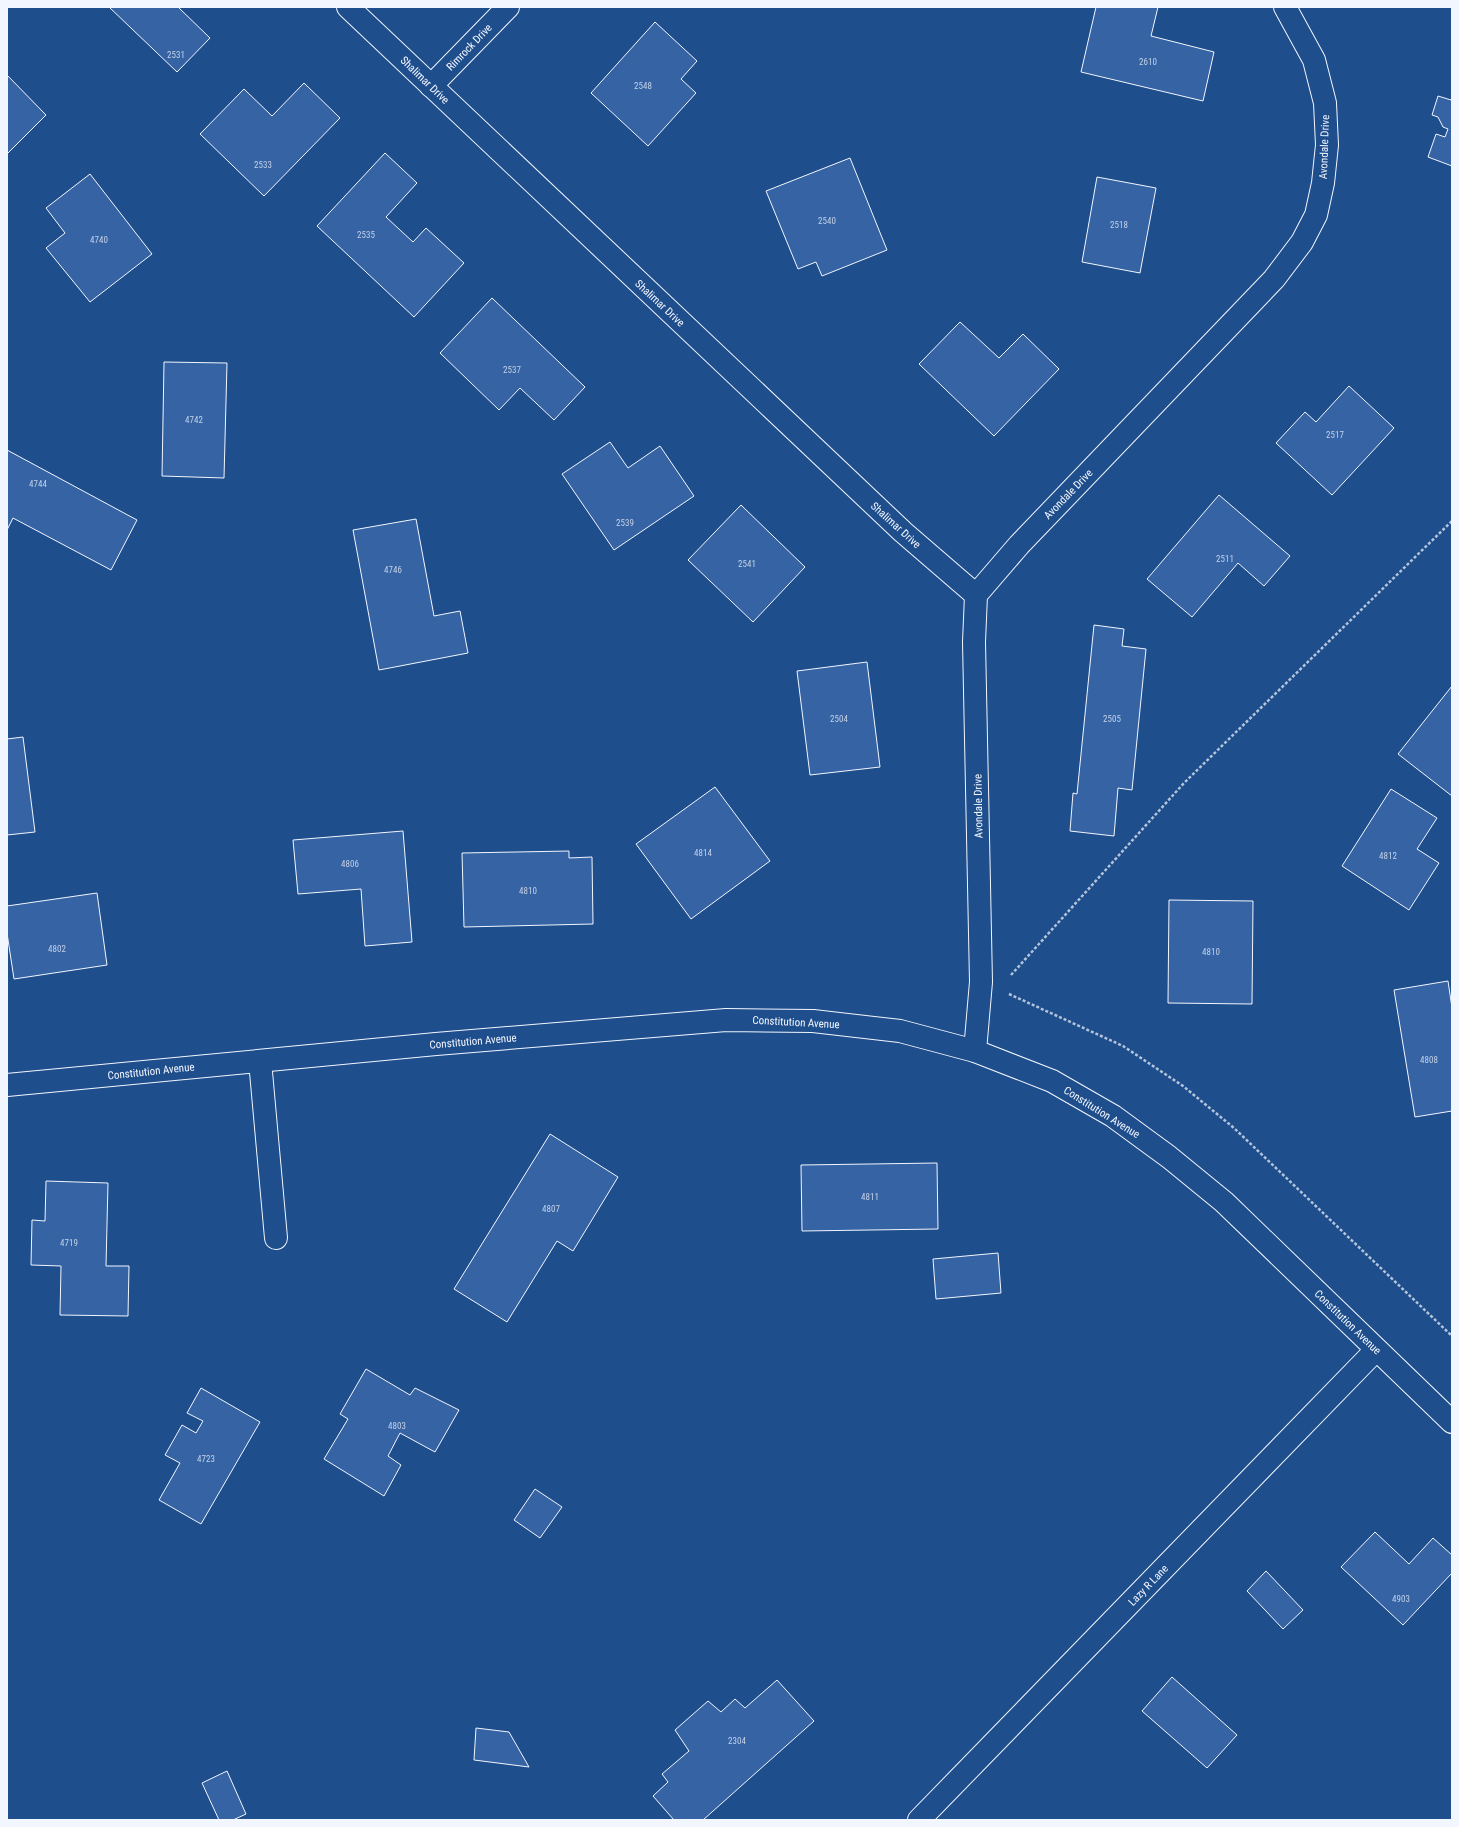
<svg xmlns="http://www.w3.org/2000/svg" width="1459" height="1827" font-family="'Roboto Condensed',sans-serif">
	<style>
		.building { fill: #3563a3; stroke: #f2f6ff }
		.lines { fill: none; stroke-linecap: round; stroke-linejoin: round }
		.street-casing { stroke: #f2f6ff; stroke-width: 24 }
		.primary-casing { stroke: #f2f6ff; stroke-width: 24 }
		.path { stroke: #b3c4dc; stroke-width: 2.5; stroke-dasharray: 3 2; stroke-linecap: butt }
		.street { stroke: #1f4e8c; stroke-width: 22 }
		.primary { stroke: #1f4e8c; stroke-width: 22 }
		.labels { text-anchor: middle; stroke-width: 3; stroke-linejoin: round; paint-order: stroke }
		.number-label { font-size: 9px; fill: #c3d1e8 }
		.street-label { font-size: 11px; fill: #f2f6ff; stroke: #1f4e8c }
	</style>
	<rect width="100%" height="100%" fill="#1f4e8c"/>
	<!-- building -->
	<g class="building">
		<polygon points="109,7 178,7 210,38 177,72"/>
		<polygon points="1096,7 1158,7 1151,36 1214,52 1203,101 1081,72"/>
		<polygon points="655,22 697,61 681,79 696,93 648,146 591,93"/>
		<polygon points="7,75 46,115 7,154"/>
		<polygon points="304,83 340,118 264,196 200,134 244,89 272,116"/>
		<polygon points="1438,96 1451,100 1452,97 1452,166 1428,157 1436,134 1445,137 1448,129 1443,127 1438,117 1432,115"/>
		<polygon points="385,153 417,183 386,217 413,242 426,228 464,263 414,317 317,226"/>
		<polygon points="850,158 887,250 822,276 816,262 798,269 766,191"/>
		<polygon points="90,174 152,254 90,302 46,248 65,233 46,208"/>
		<polygon points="1097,177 1156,188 1140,273 1082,262"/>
		<polygon points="492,298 585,387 554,420 520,388 499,410 440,353"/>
		<polygon points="960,322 999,358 1023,334 1059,369 994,436 919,364"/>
		<polygon points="164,362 227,363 224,478 162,476"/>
		<polygon points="1349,386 1394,428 1332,495 1276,443 1305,412 1316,422"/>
		<polygon points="610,442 628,468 660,446 694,496 614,550 562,474"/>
		<polygon points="7,450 137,520 111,570 13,518 7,530"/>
		<polygon points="1219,495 1290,556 1264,586 1238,563 1192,617 1147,579"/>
		<polygon points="741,505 805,567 753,622 688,560"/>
		<polygon points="416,519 434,616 460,611 468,653 379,670 353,530"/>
		<polygon points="1094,625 1124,629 1122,646 1146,649 1132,790 1118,788 1114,836 1070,831 1073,793 1077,794"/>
		<polygon points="867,662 880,767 810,775 797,671"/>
		<polygon points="1452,686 1452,796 1398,754"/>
		<polygon points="23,737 35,832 7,835 7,739"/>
		<polygon points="715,787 770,861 691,919 636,844"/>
		<polygon points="1391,789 1437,818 1417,849 1439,863 1409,910 1342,866"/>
		<polygon points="403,831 412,942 365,946 361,889 298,894 293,840"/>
		<polygon points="569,851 569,858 592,857 593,924 464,927 462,853"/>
		<polygon points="97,893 107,965 14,979 7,933 7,906"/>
		<polygon points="1169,900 1253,901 1252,1004 1168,1003"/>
		<polygon points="1448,981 1452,1008 1452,1111 1415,1117 1394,990"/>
		<polygon points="550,1134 618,1177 573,1251 557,1241 507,1322 454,1289"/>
		<polygon points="937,1163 938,1229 802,1231 801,1165"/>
		<polygon points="46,1181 108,1183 106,1266 129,1266 128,1316 60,1315 61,1266 31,1265 32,1220 45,1221"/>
		<polygon points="998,1253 1001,1293 936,1299 933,1259"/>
		<polygon points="366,1369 410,1395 415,1388 459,1410 435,1452 400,1433 388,1456 401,1465 384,1496 324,1459 348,1419 340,1414"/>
		<polygon points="201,1388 260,1422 201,1524 159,1500 180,1463 165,1455 182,1425 196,1433 203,1421 187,1413"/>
		<polygon points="535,1489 562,1507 540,1538 514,1520"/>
		<polygon points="1375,1532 1409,1564 1433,1538 1452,1555 1452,1573 1403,1625 1341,1567"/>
		<polygon points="1266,1571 1303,1610 1283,1629 1247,1591"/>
		<polygon points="1172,1677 1237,1735 1207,1768 1142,1711"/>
		<polygon points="777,1680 814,1721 703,1820 674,1820 653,1796 668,1782 662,1774 689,1751 675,1730 708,1701 721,1712 735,1699 745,1708"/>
		<polygon points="476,1728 509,1732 529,1767 474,1760"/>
		<polygon points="227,1771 246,1814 233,1820 219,1820 202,1783"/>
	</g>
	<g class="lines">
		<!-- street casing -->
		<g class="street-casing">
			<g id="street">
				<polyline points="348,7 903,532 976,595"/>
				<polyline points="431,86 508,7"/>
				<polyline points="975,1051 981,982 974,642 976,595 1019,545 1274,279 1302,242 1316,215 1323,183 1327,145 1325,103 1314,60 1285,7"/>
				<polyline points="260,1061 276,1238"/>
				<polyline points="919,1820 1376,1350"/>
			</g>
		</g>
		<!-- primary casing -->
		<g class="primary-casing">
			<polyline id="primary" points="7,1085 436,1044 726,1020 813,1021 900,1031 975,1051 1052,1081 1113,1116 1169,1157 1224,1202 1452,1422"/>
		</g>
		<!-- path -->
		<g class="path">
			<polyline points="1011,975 1184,783 1452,521"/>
			<polyline points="1009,994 1123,1046 1183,1086 1234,1128 1452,1336"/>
		</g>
		<!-- street -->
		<use href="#street" class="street"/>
		<!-- primary -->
		<use href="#primary" class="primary"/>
	</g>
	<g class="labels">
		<!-- number labels -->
		<g class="number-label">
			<text x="176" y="58">2531</text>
			<text x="1148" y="65">2610</text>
			<text x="643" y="89">2548</text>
			<text x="263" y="168">2533</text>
			<text x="827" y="224">2540</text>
			<text x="1119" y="228">2518</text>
			<text x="366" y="238">2535</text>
			<text x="99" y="243">4740</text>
			<text x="512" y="373">2537</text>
			<text x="194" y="423">4742</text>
			<text x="1335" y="438">2517</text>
			<text x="38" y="487">4744</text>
			<text x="625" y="526">2539</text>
			<text x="1225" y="562">2511</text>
			<text x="747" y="567">2541</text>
			<text x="393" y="573">4746</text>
			<text x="839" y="722">2504</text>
			<text x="1112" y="722">2505</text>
			<text x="703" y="856">4814</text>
			<text x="1388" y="859">4812</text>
			<text x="350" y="867">4806</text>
			<text x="528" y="894">4810</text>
			<text x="57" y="952">4802</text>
			<text x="1211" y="955">4810</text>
			<text x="1429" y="1063">4808</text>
			<text x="870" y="1200">4811</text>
			<text x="551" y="1212">4807</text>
			<text x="69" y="1246">4719</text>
			<text x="397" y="1429">4803</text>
			<text x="206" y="1462">4723</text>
			<text x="1401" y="1602">4903</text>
			<text x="737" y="1744">2304</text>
		</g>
		<!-- street labels -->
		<g class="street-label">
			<text transform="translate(469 47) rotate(-46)" y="4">Rimrock Drive</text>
			<text transform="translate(425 80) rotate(44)" y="4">Shalimar Drive</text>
			<text transform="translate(1324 147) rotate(-88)" y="4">Avondale Drive</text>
			<text transform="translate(660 303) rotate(43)" y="4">Shalimar Drive</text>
			<text transform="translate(1068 494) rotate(-46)" y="4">Avondale Drive</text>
			<text transform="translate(896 525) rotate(42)" y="4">Shalimar Drive</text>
			<text transform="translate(978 806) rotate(-91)" y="4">Avondale Drive</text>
			<text transform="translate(796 1022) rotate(3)" y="4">Constitution Avenue</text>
			<text transform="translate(473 1041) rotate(-5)" y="4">Constitution Avenue</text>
			<text transform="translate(151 1071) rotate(-6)" y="4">Constitution Avenue</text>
			<text transform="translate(1102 1112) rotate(32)" y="4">Constitution Avenue</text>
			<text transform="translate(1348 1322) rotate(44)" y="4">Constitution Avenue</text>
			<text transform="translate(1148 1585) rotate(-46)" y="4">Lazy R Lane</text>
		</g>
	</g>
	<!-- border -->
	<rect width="1459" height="1827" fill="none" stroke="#f2f6ff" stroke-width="16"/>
</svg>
